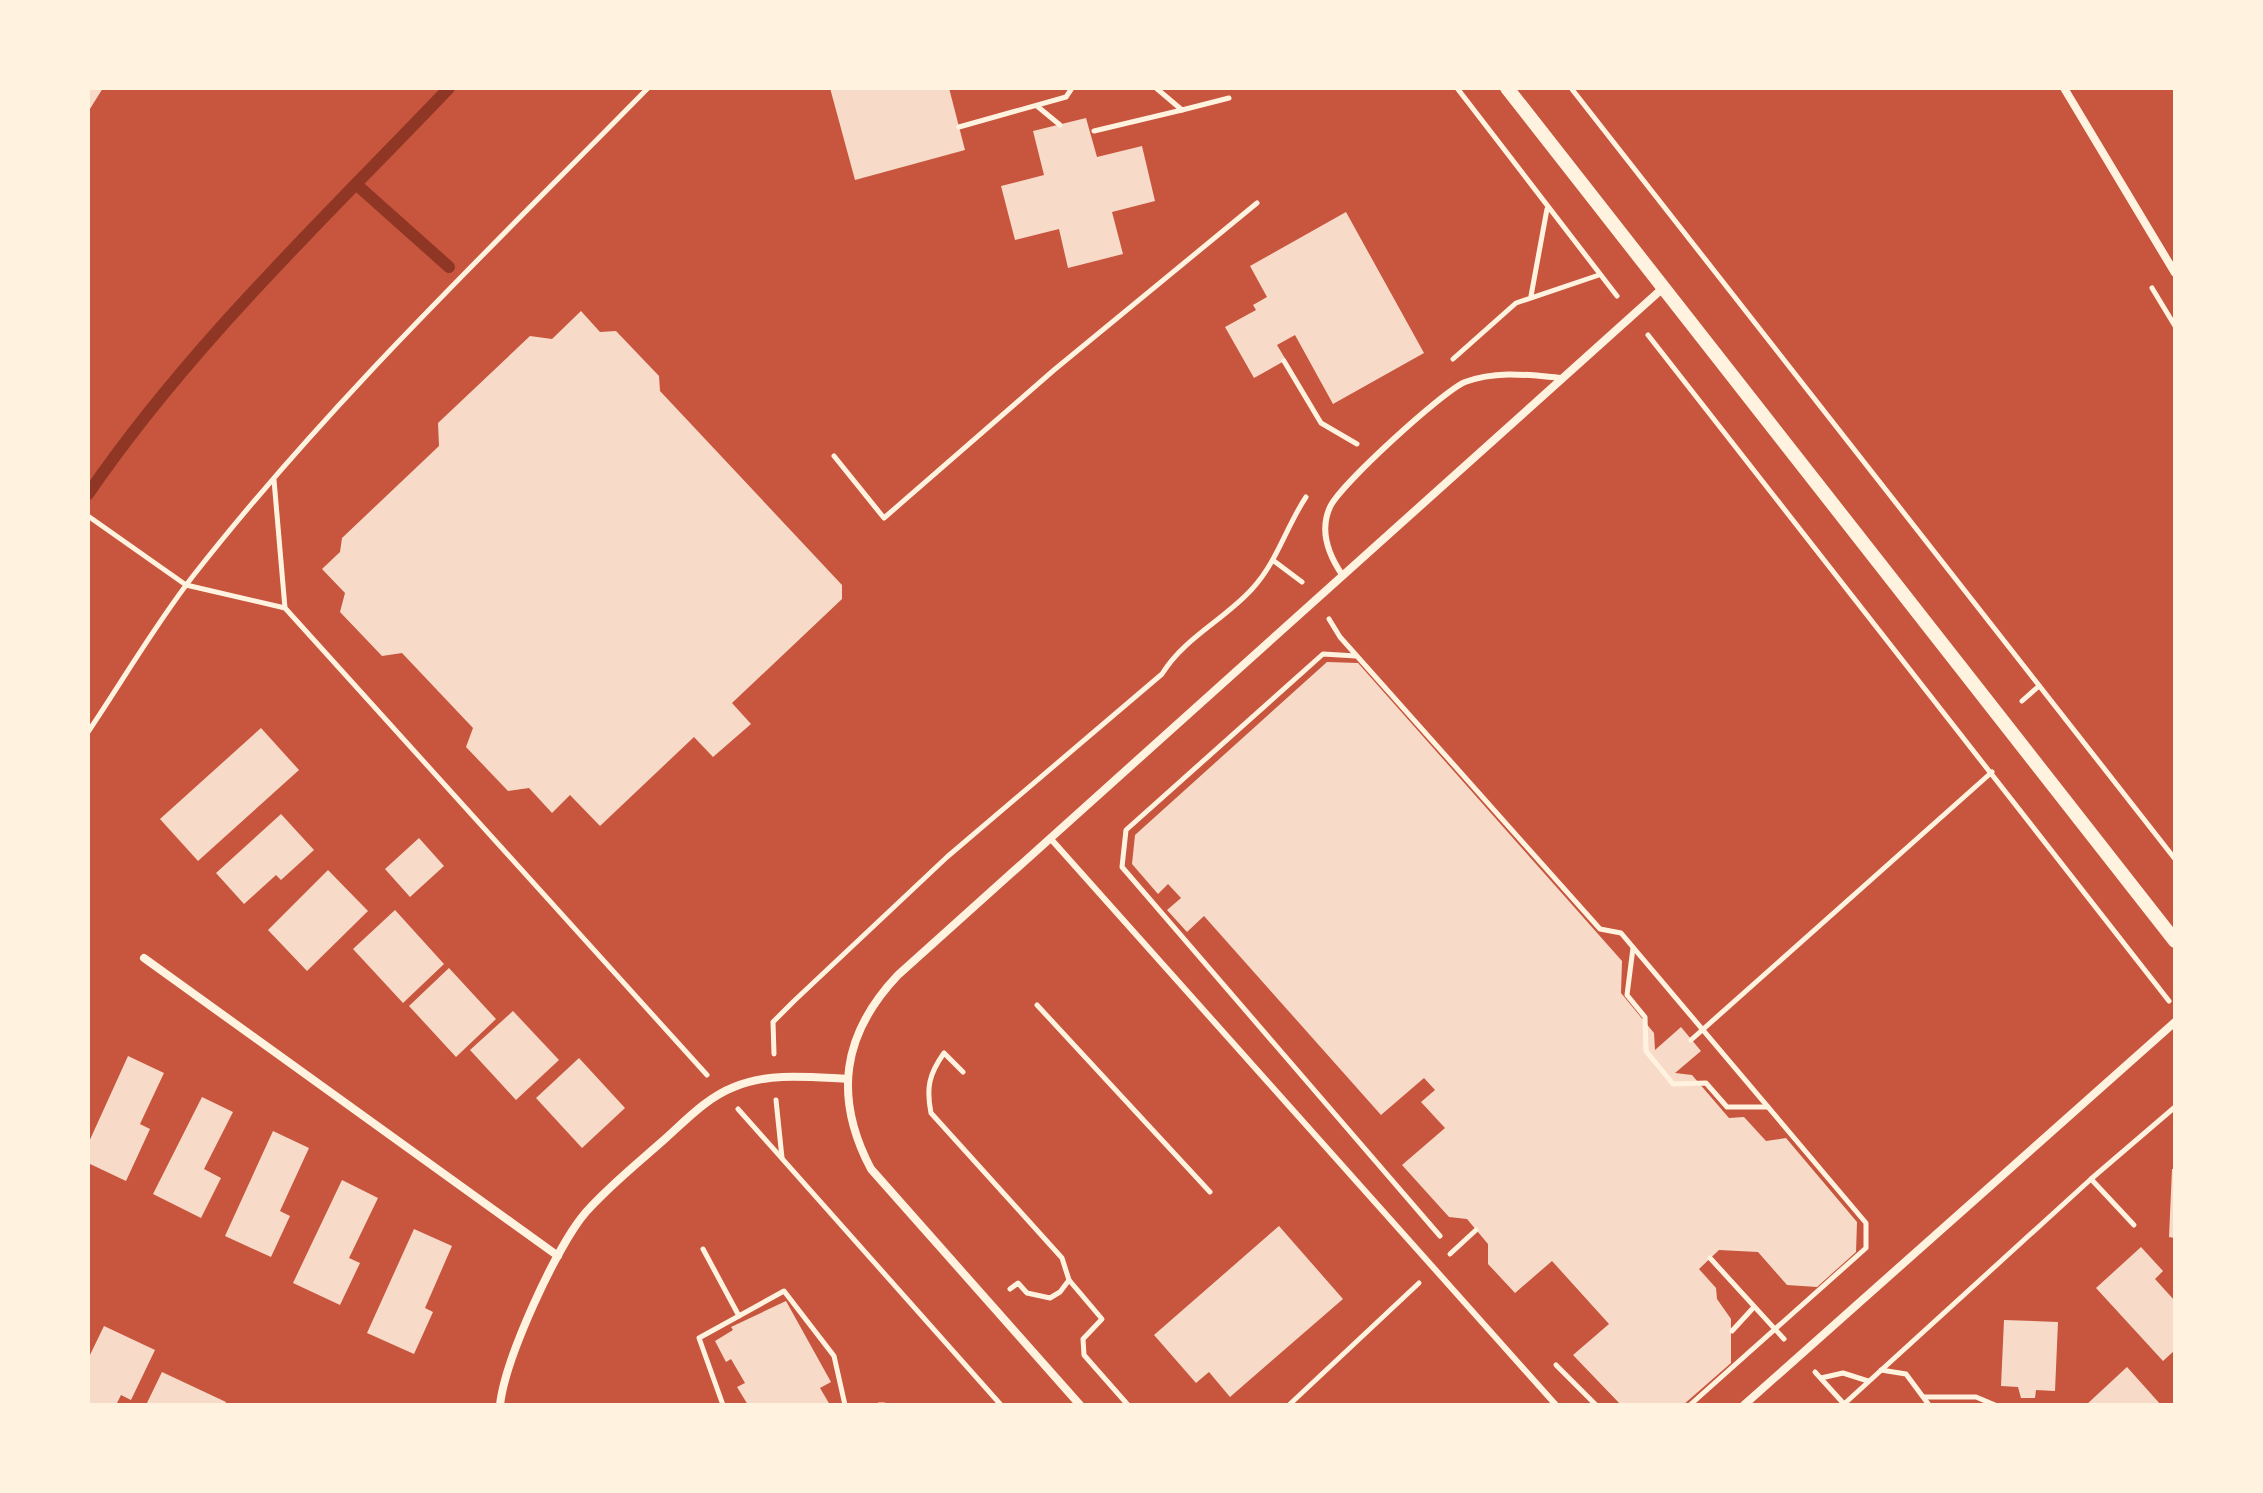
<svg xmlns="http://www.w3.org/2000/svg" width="2263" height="1493" font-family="'Roboto Condensed',sans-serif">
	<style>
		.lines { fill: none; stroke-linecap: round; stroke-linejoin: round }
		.stream { stroke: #8f3625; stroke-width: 12 }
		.building { fill: #f7dbc8 }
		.path { stroke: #fff3e0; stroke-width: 5 }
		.service { stroke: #fff3e0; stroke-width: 6 }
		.minor { stroke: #fff3e0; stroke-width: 8 }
		.tertiary { stroke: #fff3e0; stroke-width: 14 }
	</style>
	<rect width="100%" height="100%" fill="#c8553d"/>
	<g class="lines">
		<!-- stream -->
		<g class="stream">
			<polyline points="357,185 449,267"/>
			<path d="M88 494C191 344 324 219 449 88"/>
		</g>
	</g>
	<!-- building -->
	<g class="building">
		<polygon points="88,88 103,88 88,112"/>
		<polygon points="830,88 949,88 965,150 855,180"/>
		<polygon points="1086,118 1097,157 1142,146 1155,201 1112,212 1123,254 1068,268 1059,229 1015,240 1001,186 1044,175 1033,131"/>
		<polygon points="1346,212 1424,353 1333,404 1295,335 1277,345 1286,360 1254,378 1225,327 1256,310 1253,305 1267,297 1250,266"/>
		<polygon points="581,311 600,332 616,331 659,376 660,391 842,585 842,599 732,703 751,724 713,757 694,737 600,826 570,795 552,813 529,788 508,791 466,747 473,728 402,653 382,656 340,612 345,593 322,569 340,552 342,538 439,446 438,423 530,336 552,339"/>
		<polygon points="1327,662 1358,663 1622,961 1621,993 1654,1033 1655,1050 1681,1027 1701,1051 1675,1073 1692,1075 1729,1118 1744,1117 1766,1141 1786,1138 1857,1222 1856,1252 1817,1287 1787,1285 1758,1252 1719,1250 1699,1269 1716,1288 1717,1299 1731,1319 1731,1363 1683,1405 1621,1405 1573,1355 1609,1324 1552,1261 1515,1293 1488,1264 1488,1244 1467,1219 1449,1217 1402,1165 1445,1128 1421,1102 1435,1090 1424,1078 1381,1115 1204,916 1187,932 1167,910 1181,898 1168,884 1158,894 1132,864 1135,835"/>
		<polygon points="261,728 299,770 198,861 160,819"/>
		<polygon points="281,814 314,850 281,880 276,875 244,904 216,873"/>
		<polygon points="419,838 444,866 410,897 385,869"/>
		<polygon points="328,870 368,911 307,971 268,930"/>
		<polygon points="395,910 444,964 403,1003 353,949"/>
		<polygon points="449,968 496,1019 456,1057 409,1006"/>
		<polygon points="513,1011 559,1060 516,1100 470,1050"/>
		<polygon points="128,1056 164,1073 140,1124 150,1129 126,1181 88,1163 88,1144"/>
		<polygon points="579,1058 625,1108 582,1148 536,1098"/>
		<polygon points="202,1097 233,1112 204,1169 221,1178 201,1218 153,1194"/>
		<polygon points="273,1131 309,1148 280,1211 290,1216 271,1257 225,1236"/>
		<polygon points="2172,1169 2175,1169 2175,1238 2169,1237"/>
		<polygon points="342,1180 378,1198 349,1258 360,1263 340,1305 293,1283"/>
		<polygon points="1279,1226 1343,1299 1230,1397 1209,1372 1196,1383 1154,1335"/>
		<polygon points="414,1229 452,1246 425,1308 433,1312 414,1354 367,1333"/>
		<polygon points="2141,1247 2163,1271 2155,1279 2175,1301 2175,1350 2163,1361 2096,1288"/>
		<polygon points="786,1301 831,1382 820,1388 830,1405 748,1405 737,1387 745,1383 731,1359 726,1362 715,1341 733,1330 731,1327"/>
		<polygon points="2004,1320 2058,1322 2055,1391 2036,1390 2035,1398 2021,1398 2018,1387 2001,1386"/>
		<polygon points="104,1326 155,1350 131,1400 121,1395 116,1405 88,1405 88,1359"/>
		<polygon points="2127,1367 2161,1405 2086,1405"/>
		<polygon points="162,1372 226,1402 225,1405 146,1405"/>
	</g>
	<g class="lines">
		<!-- path -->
		<g class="path">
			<polyline points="1457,88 1617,296"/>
			<polyline points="1571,88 2175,859"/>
			<polyline points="1037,106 1060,125"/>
			<polyline points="1182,110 1229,98"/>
			<polyline points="959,127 1066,97 1072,88"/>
			<polyline points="1094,131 1182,110 1156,88"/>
			<polyline points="2152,288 2175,326"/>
			<polyline points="1531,296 1547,209"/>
			<polyline points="1648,335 2169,1001"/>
			<polyline points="1453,359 1516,303 1599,275"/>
			<polyline points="1284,361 1321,423 1357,444"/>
			<polyline points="834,456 884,518 1054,370 1257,203"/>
			<polyline points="274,480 285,608"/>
			<polyline points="88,516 186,585 285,608 707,1075"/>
			<polyline points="1274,561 1302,582"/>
			<polyline points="1329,619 1340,637 1600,929 1621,933 1866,1223 1866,1248 1690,1405"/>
			<polyline points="1356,656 1323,654 1126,830 1122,867 1440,1236"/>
			<polyline points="2022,701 2039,686"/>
			<path d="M88 732C123 680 155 625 193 576 330 401 493 246 648 88"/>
			<polyline points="1633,948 1627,995 1645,1017 1646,1051 1673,1084 1706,1083 1727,1107 1768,1107"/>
			<polyline points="1037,1005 1210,1192"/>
			<polyline points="1691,1040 1992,772"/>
			<path d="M774 1054 773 1022 794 1001 947 857 1162 674C1184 638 1224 620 1252 589 1277 562 1286 527 1306 497"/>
			<path d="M963 1072 944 1053C929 1074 926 1088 931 1113L1062 1258 1069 1280 1060 1292 1050 1298 1027 1293 1018 1283 1010 1289"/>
			<polyline points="776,1100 782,1158"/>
			<polyline points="738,1109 1001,1405"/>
			<polyline points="2091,1179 2134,1225"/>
			<polyline points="703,1249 739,1316"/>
			<polyline points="1450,1254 1476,1230"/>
			<polyline points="1710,1258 1784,1339"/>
			<polyline points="1069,1280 1102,1319 1083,1339 1084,1355 1128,1405"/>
			<polyline points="1732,1331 1754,1307"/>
			<polyline points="1556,1365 1596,1405"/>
			<polyline points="1881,1370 1906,1374 1929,1405"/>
			<polyline points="1815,1372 1844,1404"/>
			<polyline points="1821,1378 1843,1373 1868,1381"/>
			<polyline points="1924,1397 1976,1397 1995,1405"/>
			<polyline points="723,1405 699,1338 784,1291 834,1356 845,1405"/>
			<polyline points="879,1405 884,1405"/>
			<polyline points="1289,1405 1419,1283"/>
			<polyline points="1843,1405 2091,1179 2175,1107"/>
		</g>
		<!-- service -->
		<g class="service">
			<path d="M1343 576C1329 556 1319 531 1330 507 1340 485 1443 391 1465 382 1497 370 1529 375 1563 378"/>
			<polyline points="1050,838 1556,1405"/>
		</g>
		<!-- minor -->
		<g class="minor">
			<polyline points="2064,88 2175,273"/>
			<polyline points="144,958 558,1256"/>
			<path d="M500 1405C505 1359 556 1247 586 1212 610 1185 639 1162 666 1138 687 1119 708 1097 734 1087 770 1072 809 1077 848 1079"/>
			<path d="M1080 1405 871 1169C833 1097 842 1034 898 975L1663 288"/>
			<polyline points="1744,1405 2175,1022"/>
		</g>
		<!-- tertiary -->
		<polyline class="tertiary" points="1507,88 2175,941"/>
	</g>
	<!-- border -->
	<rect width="2263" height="1493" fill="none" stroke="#fff3e0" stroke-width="180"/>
</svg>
